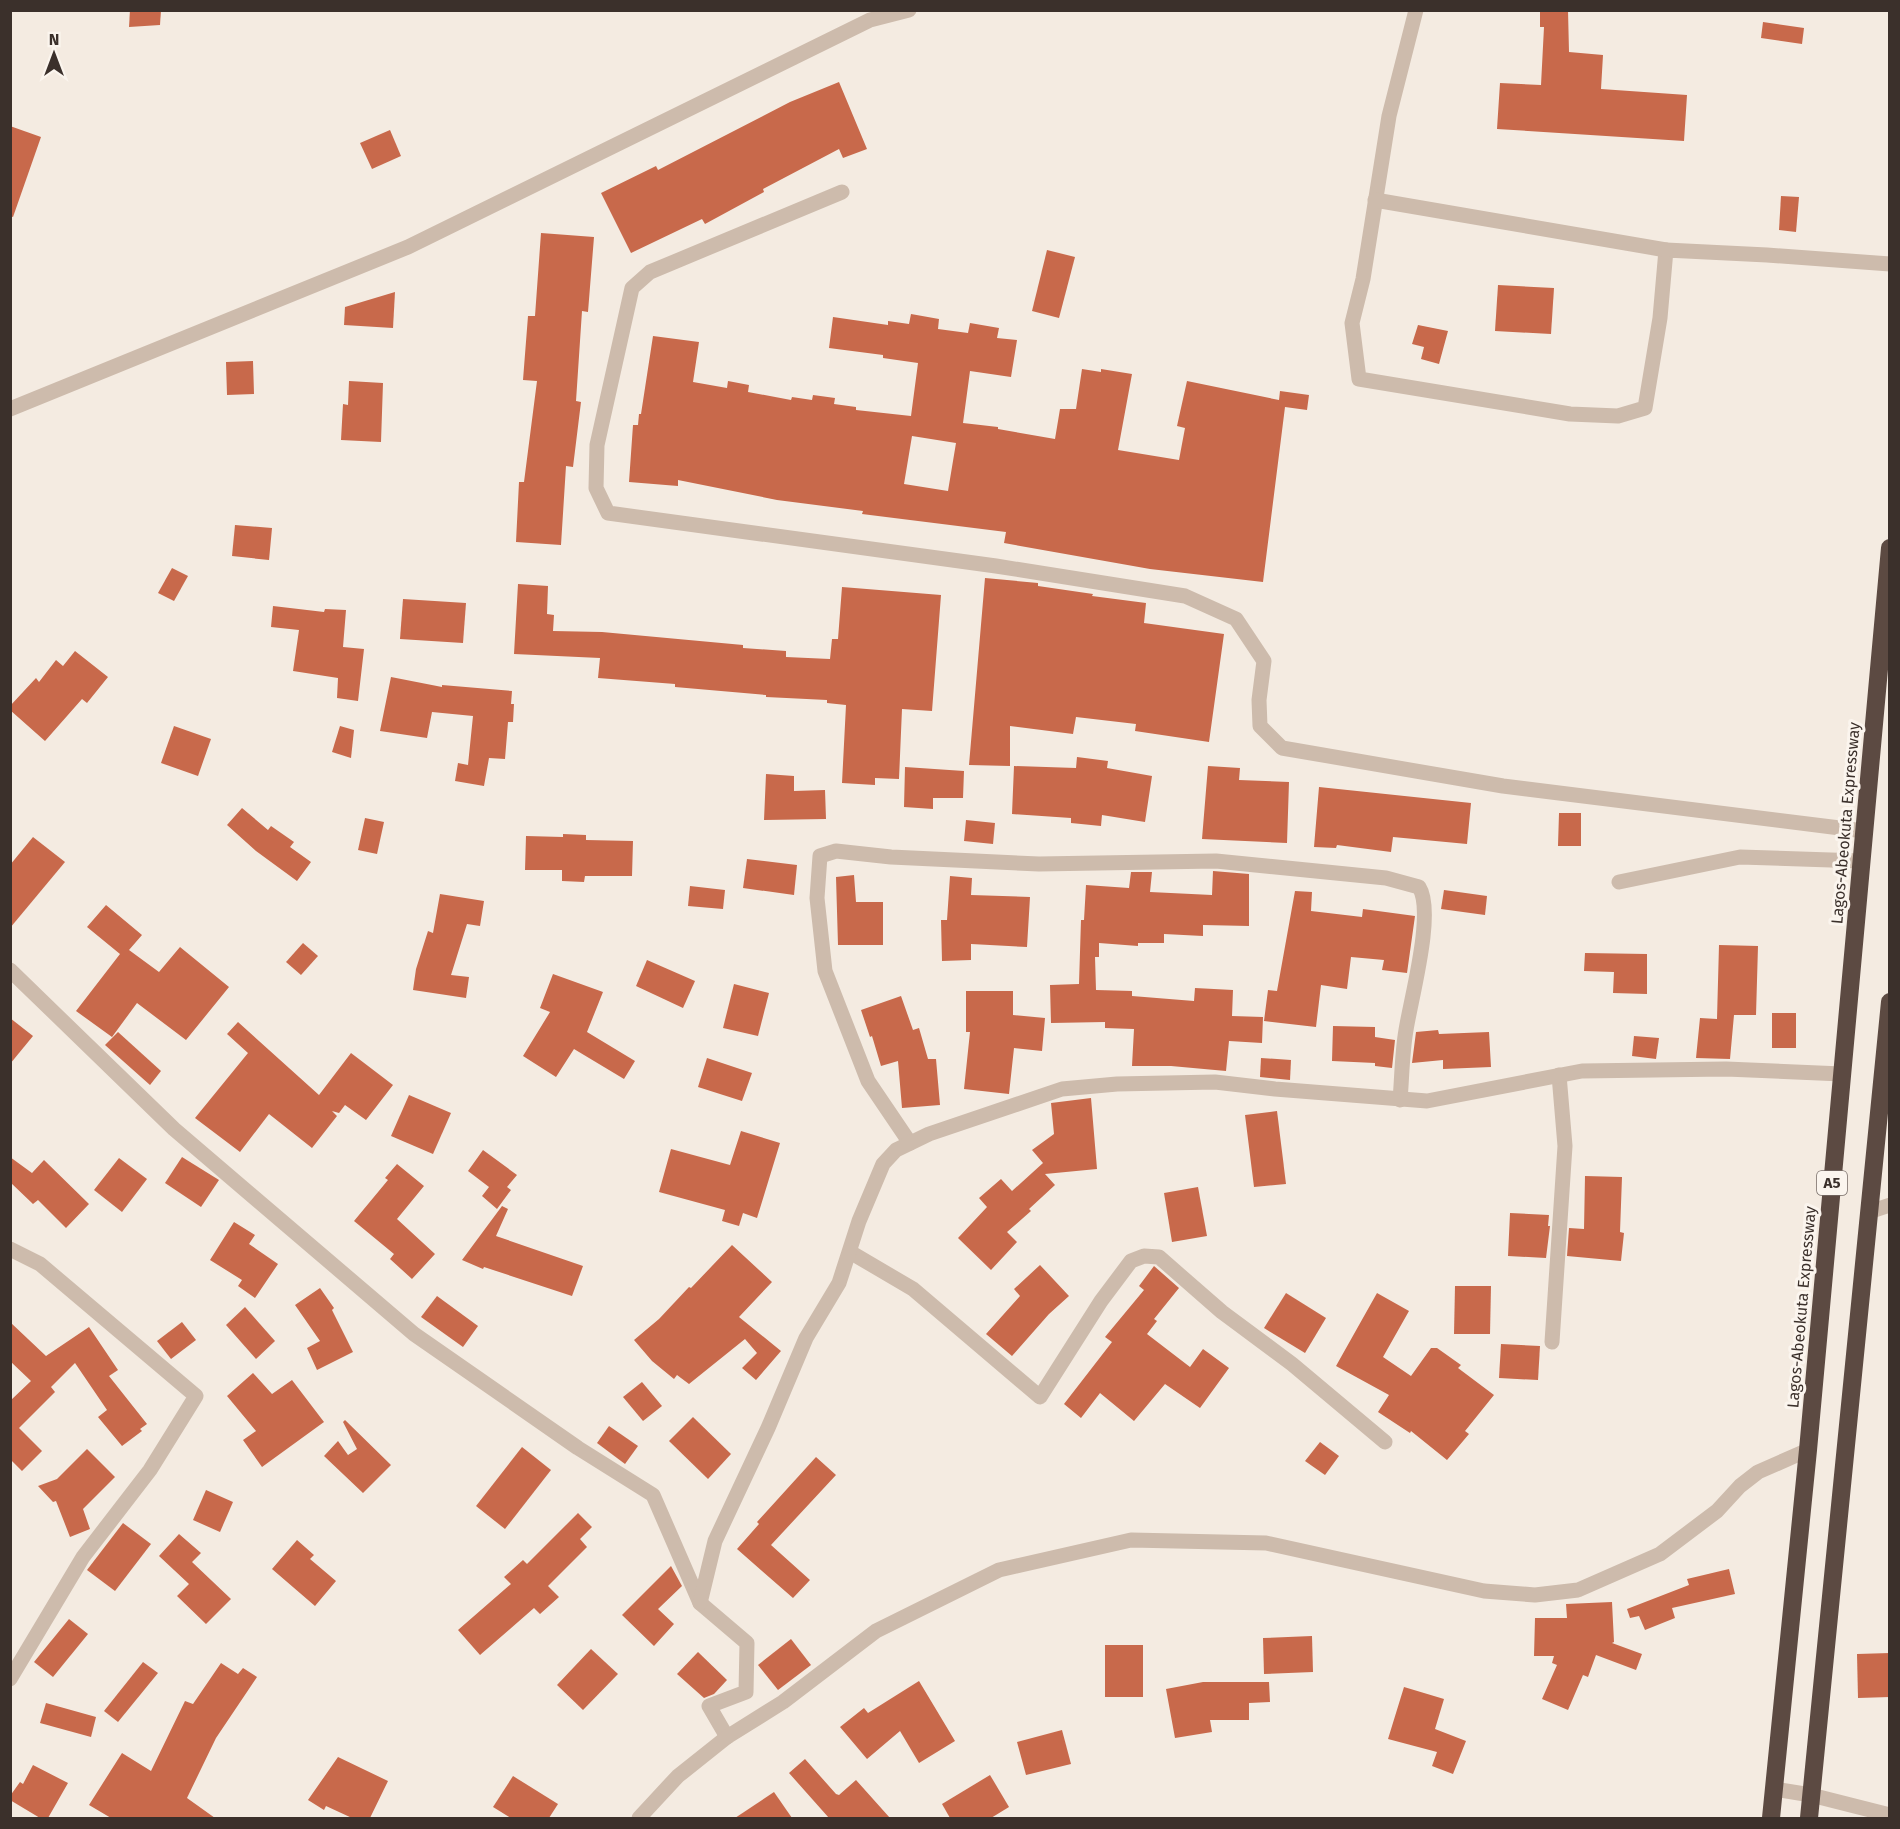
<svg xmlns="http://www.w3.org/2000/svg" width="1900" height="1829" font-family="'Fira Sans',sans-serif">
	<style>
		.building { fill: #c8694b; fill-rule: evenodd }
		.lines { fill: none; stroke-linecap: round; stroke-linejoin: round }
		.minor { stroke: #cdbbac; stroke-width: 15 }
		.highway { stroke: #5c4a42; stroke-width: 18 }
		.labels { text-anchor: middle; stroke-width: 6; stroke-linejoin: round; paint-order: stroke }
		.shield { fill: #fbf5ee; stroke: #756b66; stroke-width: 1.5 }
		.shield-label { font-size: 15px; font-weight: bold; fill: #3b302b }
		.street-label { font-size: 16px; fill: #3b302b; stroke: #fbf5ee }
	</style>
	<rect width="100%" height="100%" fill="#f4ebe1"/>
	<!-- building -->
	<g class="building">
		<polygon points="130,10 161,10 160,25 129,27"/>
		<polygon points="1540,10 1568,10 1569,52 1603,55 1601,89 1687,95 1684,141 1497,129 1500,83 1541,85 1544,27 1540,27"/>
		<polygon points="1763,22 1804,28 1802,44 1761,38"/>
		<polygon points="839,82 867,149 843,158 839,149 763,189 764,192 705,224 702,219 631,253 601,193 656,166 658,170 790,102"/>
		<polygon points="10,126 41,137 13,217 10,216"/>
		<polygon points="390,130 401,156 372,169 360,143"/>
		<polygon points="1781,196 1799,197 1796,232 1779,230"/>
		<polygon points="541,233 594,237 588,312 582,311 576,401 581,402 573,467 566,466 561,545 516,542 519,482 524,482 537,381 523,380 528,316 535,316"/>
		<polygon points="1047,250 1075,257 1059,318 1032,311"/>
		<polygon points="1498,285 1554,288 1551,334 1495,331"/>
		<polygon points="395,292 393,328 344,325 345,307"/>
		<path d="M911 314 939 319 938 329 968 333 970 323 999 328 997 338 1017 340 1011 377 970 371 963 423 998 427V429L1055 439 1060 409H1076L1082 369 1101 372V369L1132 374 1118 450 1179 460 1185 428 1177 426 1187 381 1279 400 1280 391 1309 395 1307 410 1285 407 1263 582 1150 569 1004 543 1006 532 862 514 863 511 777 500 678 480V486L629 482 633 425H638L639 414H641L653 336 699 342 693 382 727 388 728 381 749 385 748 392 791 400 792 397 812 400 813 395 835 398 834 404 856 407V410L911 416 918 363 883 358V355L829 348 833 317 888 325V321L909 324ZM912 436 956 443 948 491 904 484Z"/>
		<polygon points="1418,325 1448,331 1439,364 1421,359 1424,347 1412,344"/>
		<polygon points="253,361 254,394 227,395 226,362"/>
		<polygon points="349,381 383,383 381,442 341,440 343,404 348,405"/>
		<polygon points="235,525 272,528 269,560 232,556"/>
		<polygon points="172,568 188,576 174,601 158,593"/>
		<polygon points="985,578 1038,583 1038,586 1093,594 1092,596 1146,603 1144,623 1224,634 1209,742 1135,731 1136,724 1076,717 1073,734 1010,726 1010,766 969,765"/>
		<polygon points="518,584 548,586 547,614 554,615 553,631 602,632 743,645 743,648 786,651 786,657 830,659 832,639 838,639 842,587 941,595 932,711 902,709 899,779 875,778 875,785 842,783 846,705 827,703 827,700 766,697 766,695 675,687 675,684 598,678 600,658 514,654"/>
		<polygon points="403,599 466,603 463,643 400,639"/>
		<polygon points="273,606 324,612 325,609 346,610 343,647 364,649 358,701 337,698 338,678 293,671 299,630 271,627"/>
		<polygon points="75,651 108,677 87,703 82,699 45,741 10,710 10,706 36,678 39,682 56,660 63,666"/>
		<polygon points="391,677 442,687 442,685 512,691 511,704 514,704 513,722 508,722 505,759 489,758 484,786 455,781 458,763 468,765 473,716 432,712 427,738 380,731"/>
		<polygon points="174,726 211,739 198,776 161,763"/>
		<polygon points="340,726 354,730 351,758 332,752"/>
		<polygon points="1077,757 1108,761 1107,768 1152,776 1145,822 1102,815 1101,826 1071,823 1071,818 1012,814 1014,766 1076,768"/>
		<polygon points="1208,766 1240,768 1239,780 1289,782 1287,843 1202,839"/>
		<polygon points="905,767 964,771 963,798 933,798 933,809 904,807"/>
		<polygon points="766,774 794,776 794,791 825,790 826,819 764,820"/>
		<polygon points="1319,787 1471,803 1467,844 1393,837 1391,852 1337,845 1336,848 1314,847"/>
		<polygon points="242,808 268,830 271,826 294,842 290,847 311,862 297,881 256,851 227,825"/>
		<polygon points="1559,813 1581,813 1581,846 1558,846"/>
		<polygon points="365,818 384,822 377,854 358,850"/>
		<polygon points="966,820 995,823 993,844 964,841"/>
		<polygon points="563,834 586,835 586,840 633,841 632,876 585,876 584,882 562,881 562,870 525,870 526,836 563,837"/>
		<polygon points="33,837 65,862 10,928 10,865"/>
		<polygon points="747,859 797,865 794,895 743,888"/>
		<polygon points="1213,871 1249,874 1249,926 1203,925 1203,936 1164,934 1164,943 1138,943 1138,946 1099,943 1099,957 1095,957 1096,990 1132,991 1132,996 1194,1001 1195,988 1233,990 1232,1016 1263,1017 1262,1043 1229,1041 1226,1071 1171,1066 1132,1066 1134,1029 1105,1028 1105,1022 1051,1023 1050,985 1079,984 1081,920 1084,920 1086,885 1129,888 1131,872 1152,872 1150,892 1212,895"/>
		<polygon points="854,875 856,902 883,902 883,945 838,945 836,877"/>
		<polygon points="950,876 972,878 971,895 1030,897 1027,947 971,944 971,960 942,961 941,920 947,920"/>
		<polygon points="690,886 725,890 723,909 688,906"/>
		<polygon points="1444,890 1487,896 1485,915 1441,909"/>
		<polygon points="1295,891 1312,892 1311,911 1362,917 1363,909 1415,916 1407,973 1382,970 1384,960 1351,957 1347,989 1321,985 1316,1027 1264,1021 1268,990 1277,991"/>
		<polygon points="440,894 484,901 480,926 467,924 451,975 469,977 466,998 413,990 416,969 428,931 433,933"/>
		<polygon points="106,905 142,935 129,950 159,972 180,947 229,987 186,1040 137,1003 112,1037 76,1011 120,954 87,927"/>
		<polygon points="303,943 318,956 301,975 286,962"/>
		<polygon points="1719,945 1758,946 1756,1015 1734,1015 1730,1059 1696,1058 1700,1018 1717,1019"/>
		<polygon points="1585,953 1647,954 1647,994 1613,993 1614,972 1584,971"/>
		<polygon points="647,960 695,981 683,1008 636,986"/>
		<polygon points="553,974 603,992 587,1032 635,1061 624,1079 574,1049 556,1077 523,1056 550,1012 540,1008"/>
		<polygon points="734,984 769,993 758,1036 723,1028"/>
		<polygon points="966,991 1013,991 1013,1015 1045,1018 1042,1051 1014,1048 1009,1094 964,1089 970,1032 966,1032"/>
		<polygon points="901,996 913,1030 919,1028 928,1059 936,1059 940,1105 902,1108 898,1061 881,1066 872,1036 870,1037 861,1010"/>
		<rect x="1772" y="1013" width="24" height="35"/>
		<polygon points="10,1018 33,1036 10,1064"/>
		<polygon points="238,1022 319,1095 351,1053 393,1085 366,1120 345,1105 339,1113 332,1111 337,1116 312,1148 269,1114 240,1152 195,1118 248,1053 227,1034"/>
		<polygon points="1333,1026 1375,1027 1375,1037 1395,1040 1392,1068 1375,1066 1375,1063 1332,1061"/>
		<polygon points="1438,1030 1439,1034 1489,1032 1491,1067 1443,1069 1443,1060 1412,1063 1416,1032"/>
		<polygon points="118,1032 161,1071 150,1085 105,1045"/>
		<polygon points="1634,1036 1659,1038 1656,1059 1632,1056"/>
		<polygon points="707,1058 752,1073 742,1101 698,1087"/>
		<polygon points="1261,1058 1291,1060 1290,1080 1260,1077"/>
		<polygon points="409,1095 451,1113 433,1154 391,1136"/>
		<polygon points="1091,1098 1097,1169 1045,1174 1055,1185 1029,1209 1031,1211 1007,1232 1017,1242 991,1270 958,1238 987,1207 979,1198 1001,1179 1012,1191 1043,1163 1032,1150 1054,1134 1051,1103"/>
		<polygon points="1277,1111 1286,1184 1254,1187 1245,1115"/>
		<polygon points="741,1131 780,1143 757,1218 743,1213 739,1226 722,1221 725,1210 659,1192 671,1149 730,1165"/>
		<polygon points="483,1150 517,1175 507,1187 511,1190 497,1209 482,1196 489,1187 468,1171"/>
		<polygon points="10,1157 32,1173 44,1160 89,1204 66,1228 38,1200 33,1204 10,1182"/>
		<polygon points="182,1157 219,1180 201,1207 165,1183"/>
		<polygon points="119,1158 147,1179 122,1212 94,1190"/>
		<polygon points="397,1164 424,1186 397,1219 435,1254 412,1279 390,1259 394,1254 354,1221 388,1180 385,1178"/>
		<polygon points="1585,1176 1622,1177 1620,1232 1624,1233 1621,1261 1567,1256 1569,1228 1584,1229"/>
		<polygon points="1198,1187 1207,1236 1172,1242 1164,1193"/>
		<polygon points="502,1206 508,1209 496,1236 583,1266 572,1296 484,1267 483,1269 462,1260"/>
		<polygon points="1510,1213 1549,1215 1548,1226 1550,1226 1546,1258 1508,1256"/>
		<polygon points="234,1222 255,1235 249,1244 278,1264 255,1298 238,1286 242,1280 210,1260"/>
		<polygon points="732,1245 772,1282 739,1317 781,1351 756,1380 742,1368 757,1353 745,1339 689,1384 677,1375 674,1379 652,1361 634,1340 659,1319 689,1287 691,1288"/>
		<polygon points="1040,1265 1069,1296 1049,1314 1012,1356 986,1334 1020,1296 1014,1289"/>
		<polygon points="1154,1266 1179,1288 1154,1319 1157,1321 1147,1334 1190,1367 1203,1349 1229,1368 1200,1408 1165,1384 1134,1421 1100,1393 1081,1418 1064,1404 1112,1342 1105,1337 1144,1290 1139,1286"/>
		<polygon points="1455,1286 1491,1286 1490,1334 1454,1334"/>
		<polygon points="320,1288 334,1308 332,1310 353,1352 317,1370 307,1348 320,1341 295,1305"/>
		<polygon points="1286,1293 1326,1318 1305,1353 1264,1328"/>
		<polygon points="1377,1293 1409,1311 1383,1357 1411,1376 1431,1348 1437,1348 1461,1365 1458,1368 1494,1395 1465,1431 1469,1434 1447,1460 1411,1431 1410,1433 1378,1412 1389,1395 1336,1366"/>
		<polygon points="437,1296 478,1326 463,1347 421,1317"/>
		<polygon points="245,1307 275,1341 256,1359 226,1325"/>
		<polygon points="10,1322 46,1356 89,1327 118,1370 109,1376 147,1424 140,1429 142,1431 122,1446 98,1417 107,1410 75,1363 51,1387 55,1392 19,1428 42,1451 22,1471 10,1459 10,1401 31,1381 10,1361"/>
		<polygon points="182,1322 196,1340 171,1359 157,1341"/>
		<polygon points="1501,1344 1540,1346 1538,1380 1499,1378"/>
		<polygon points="253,1373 272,1394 292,1380 324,1422 262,1467 243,1440 256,1431 227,1396"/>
		<polygon points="642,1382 662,1406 643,1421 623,1397"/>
		<polygon points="693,1417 731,1454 708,1479 669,1441"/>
		<polygon points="345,1420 391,1465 363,1493 324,1456 338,1441 348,1455 357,1449 343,1422"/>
		<polygon points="609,1426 638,1446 625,1464 597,1443"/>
		<polygon points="1320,1442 1339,1456 1325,1475 1305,1461"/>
		<polygon points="522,1447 551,1470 505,1529 476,1506"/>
		<polygon points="87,1449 115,1477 83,1509 90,1529 70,1537 56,1501 53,1502 38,1486 57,1479"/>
		<polygon points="816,1457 836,1475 771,1545 810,1580 793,1598 737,1549 759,1524 757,1522"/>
		<polygon points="206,1490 233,1502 220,1532 193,1520"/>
		<polygon points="578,1513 592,1527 580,1539 587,1547 548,1586 559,1597 540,1614 534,1608 480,1655 458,1630 511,1584 504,1577 523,1560 527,1564"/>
		<polygon points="123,1523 151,1544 115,1591 87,1570"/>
		<polygon points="179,1534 201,1553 192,1562 231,1599 206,1624 177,1596 189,1584 159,1556"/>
		<polygon points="297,1540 314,1555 310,1559 336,1581 315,1606 272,1569"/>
		<polygon points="671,1566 682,1586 658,1609 674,1624 654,1646 622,1615"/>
		<polygon points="1729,1569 1735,1594 1672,1608 1675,1618 1645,1630 1639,1616 1630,1618 1627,1609 1689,1585 1687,1579"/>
		<polygon points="1612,1602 1614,1642 1612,1643 1642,1654 1636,1670 1596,1655 1588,1677 1583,1675 1568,1710 1542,1699 1557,1665 1552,1663 1554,1656 1534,1656 1535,1618 1567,1618 1566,1604"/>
		<polygon points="69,1619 88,1634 53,1677 34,1662"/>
		<polygon points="1312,1636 1313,1672 1264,1674 1263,1638"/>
		<polygon points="791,1639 811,1665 778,1690 758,1665"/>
		<rect x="1105" y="1645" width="38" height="52"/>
		<polygon points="591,1649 618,1674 583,1710 557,1685"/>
		<polygon points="698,1652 727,1680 714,1694 704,1698 677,1674"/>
		<polygon points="1890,1653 1890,1697 1858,1698 1857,1654"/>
		<polygon points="143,1662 158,1673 118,1722 104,1711"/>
		<polygon points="221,1663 238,1674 243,1668 257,1677 216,1738 187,1798 215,1818 111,1818 89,1805 122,1753 151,1771 185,1701 193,1704"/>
		<polygon points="919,1681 955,1741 919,1763 900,1731 867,1759 840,1727 864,1708 868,1713"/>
		<polygon points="1203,1682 1269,1682 1270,1702 1249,1703 1249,1720 1210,1720 1212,1732 1175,1738 1166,1689"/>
		<polygon points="1404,1687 1444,1699 1435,1729 1466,1741 1453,1774 1432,1766 1437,1752 1388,1739"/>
		<polygon points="46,1703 96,1717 91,1737 40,1723"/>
		<polygon points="1062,1730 1071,1764 1026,1775 1017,1742"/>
		<polygon points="338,1757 388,1781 370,1818 352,1818 326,1806 324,1810 308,1800"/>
		<polygon points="805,1759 836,1794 839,1795 856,1780 890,1818 829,1818 789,1773"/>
		<polygon points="33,1765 68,1783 48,1818 40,1818 10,1800 10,1796 20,1782 23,1784"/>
		<polygon points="990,1775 1009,1807 991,1818 950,1818 942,1804"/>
		<polygon points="513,1776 558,1804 549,1818 511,1818 493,1807"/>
		<polygon points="774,1792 792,1818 735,1818"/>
	</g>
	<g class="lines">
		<!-- minor -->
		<g class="minor">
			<polyline points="1416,10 1389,116 1363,279 1352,323 1359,379 1570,414 1618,416 1645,408 1660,318 1666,250 1767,255 1890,264"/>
			<polyline points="842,192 650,272 632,288 597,445 596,488 608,513 996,566 1185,596 1236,619 1264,661 1259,700 1260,726 1282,748 1503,786 1864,831"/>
			<polyline points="1375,200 1666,250"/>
			<polyline points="10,409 408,247 870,20 909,10"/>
			<polyline points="1619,882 1740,857 1861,861"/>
			<polyline points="10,970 174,1129 414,1334 578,1448 653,1495 700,1603 747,1643 746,1692 709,1706 727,1737"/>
			<path d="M910 1143 868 1081 825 971 817 898 820 856 836 851 891 857 1039 864 1216 861 1386 878 1419 887C1435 912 1411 998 1406 1030 1402 1053 1402 1077 1400 1100"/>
			<polyline points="1869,1212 1890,1205"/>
			<polyline points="10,1249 40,1264 196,1396 150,1470 83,1557 10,1679"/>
			<polyline points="850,1252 913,1289 1040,1397 1101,1301 1131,1261 1144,1256 1159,1257 1222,1312 1292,1364 1385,1442"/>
			<polyline points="1552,1342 1565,1146 1559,1075"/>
			<polyline points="700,1603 715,1541 768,1428 806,1338 839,1283 859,1221 883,1164 896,1150 929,1134 1062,1089 1117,1084 1215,1082 1275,1089 1427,1101 1582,1071 1726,1069 1842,1074"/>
			<polyline points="1774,1789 1811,1795 1890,1815"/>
			<polyline points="639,1818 678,1776 727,1737 783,1702 876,1631 999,1570 1131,1540 1266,1543 1484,1591 1535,1595 1578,1590 1660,1554 1717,1511 1740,1486 1758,1472 1808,1450"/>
		</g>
		<!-- highway -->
		<g class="highway">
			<polyline points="1771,1818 1808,1450 1890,548"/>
			<polyline points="1809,1818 1890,1002"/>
		</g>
	</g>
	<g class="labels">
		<!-- shield labels -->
		<rect class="shield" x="1817" y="1171" width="30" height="24" rx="4.5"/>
		<g class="shield-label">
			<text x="1832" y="1188">A5</text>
		</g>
		<!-- street labels -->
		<g class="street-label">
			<text transform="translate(1845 823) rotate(-85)" y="6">Lagos-Abeokuta Expressway</text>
			<text transform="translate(1801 1307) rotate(-85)" y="6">Lagos-Abeokuta Expressway</text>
		</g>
	</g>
	<!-- border -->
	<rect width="1900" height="1829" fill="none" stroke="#3b302b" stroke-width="24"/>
	<!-- north arrow -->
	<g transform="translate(54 54)" stroke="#fbf5ee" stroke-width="4.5" paint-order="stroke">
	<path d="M0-4.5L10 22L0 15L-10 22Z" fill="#3b302b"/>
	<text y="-9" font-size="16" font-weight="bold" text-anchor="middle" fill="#3b302b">N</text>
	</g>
</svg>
